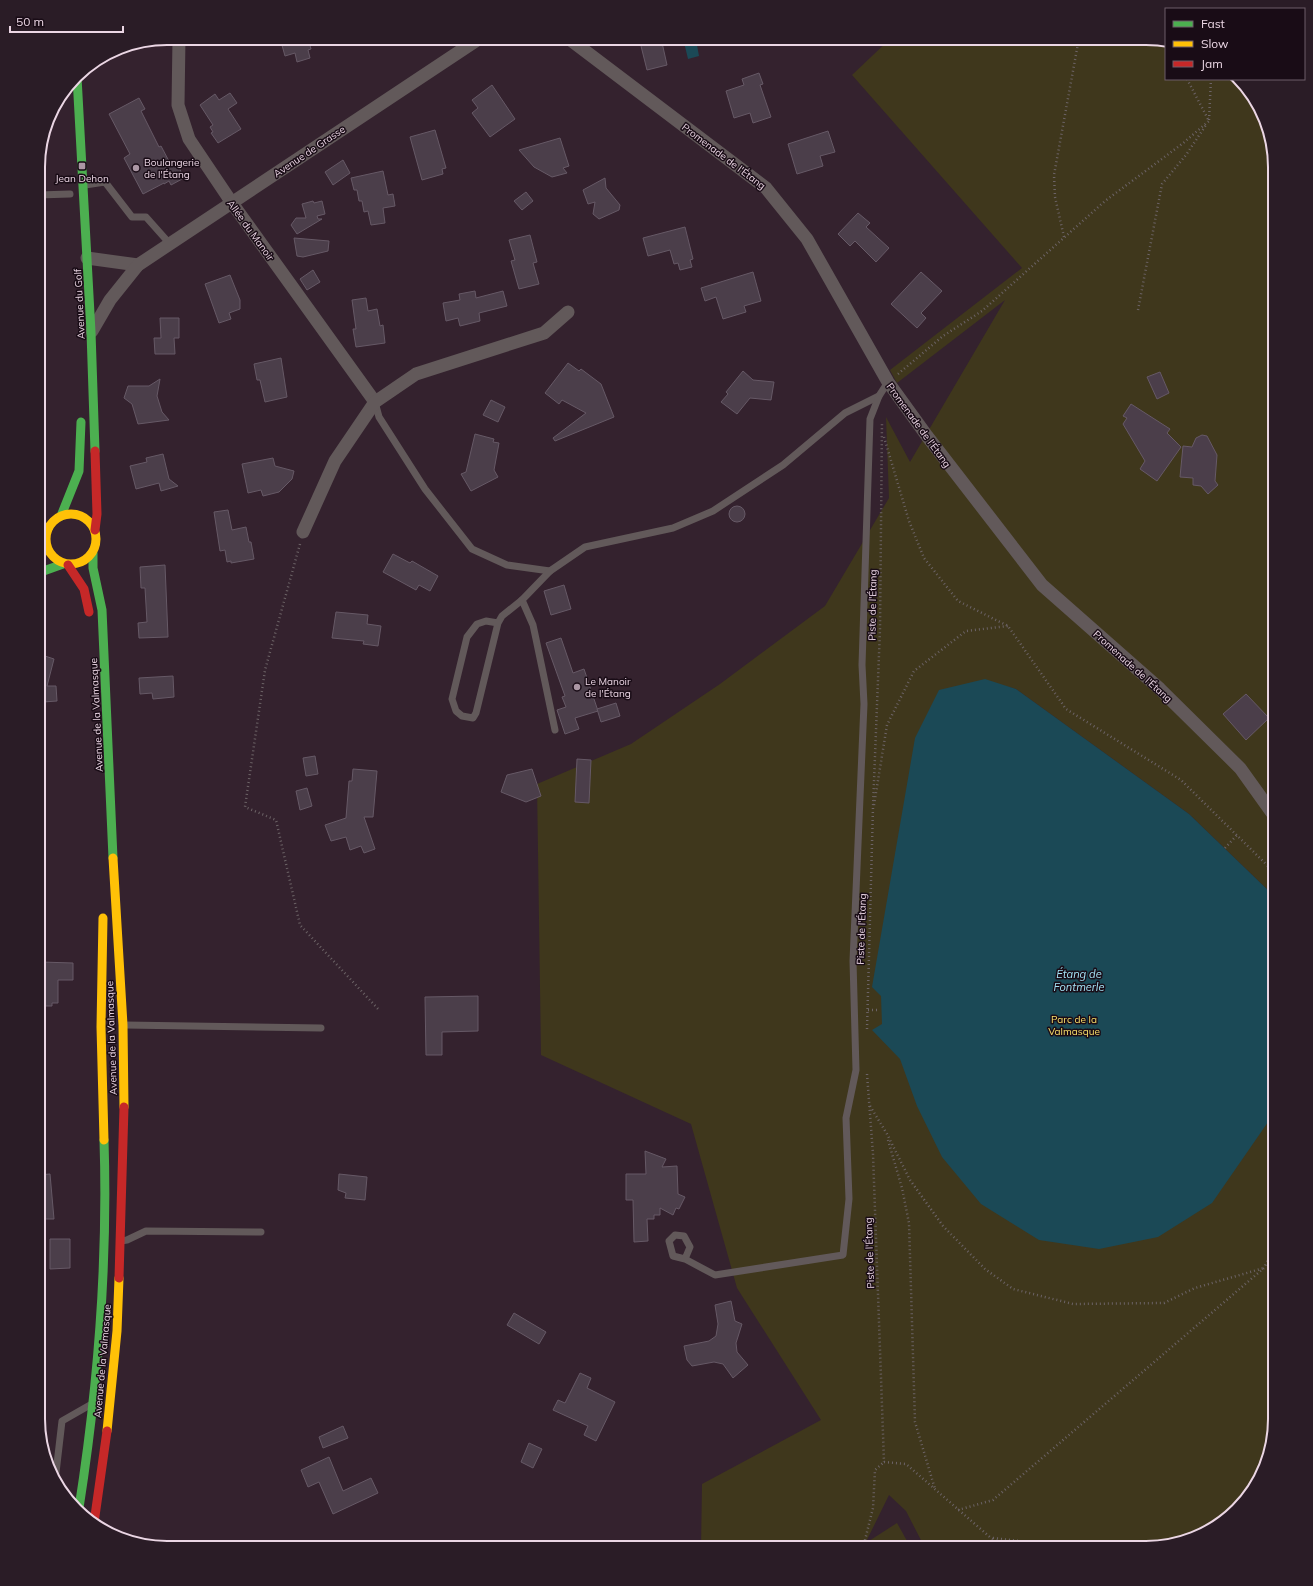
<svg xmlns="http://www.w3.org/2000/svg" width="1313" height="1586" font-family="Mulish,sans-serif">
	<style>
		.green { fill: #3f371c }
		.water { fill: #1b4956 }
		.building { fill: #4b3e4a; stroke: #665966 }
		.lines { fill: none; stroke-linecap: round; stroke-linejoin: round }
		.path { stroke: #6c6366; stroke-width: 2.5; stroke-dasharray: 1 3; stroke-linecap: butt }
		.lane { stroke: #62595a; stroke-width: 7 }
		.street { stroke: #62595a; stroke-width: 13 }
		.fast { stroke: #4caf50; stroke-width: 9 }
		.slow { stroke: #ffc107; stroke-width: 9 }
		.jam { stroke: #c62828; stroke-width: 9 }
		.poi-dot { fill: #ab97a4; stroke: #190c16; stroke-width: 1.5 }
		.labels { text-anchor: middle; stroke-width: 3; stroke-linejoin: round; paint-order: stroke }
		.street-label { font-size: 10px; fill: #ebd6e4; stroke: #190c16 }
		.poi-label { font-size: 10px; fill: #ebd6e4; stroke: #190c16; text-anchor: start }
		.park-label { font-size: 10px; fill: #f9e06b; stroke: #190c16 }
		.water-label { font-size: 11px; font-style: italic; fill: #a4e4f7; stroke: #190c16 }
		.rim { fill: none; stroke: #ebd6e4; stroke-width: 2 }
	</style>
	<rect width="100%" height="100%" fill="#34222e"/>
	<!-- green -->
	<g class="green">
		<polygon points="891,38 1154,38 1166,42 1166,79 1236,79 1253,95 1268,126 1275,167 1275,897 1189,814 1016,689 994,683 1275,937 1275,1419 1258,1483 1218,1526 1187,1541 1146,1548 925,1548 906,1511 889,1495 863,1548 701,1548 702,1484 821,1420 737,1288 691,1124 541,1055 537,784 631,744 720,684 825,606 889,498 886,417 910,462 1005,300 897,383 890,370 1022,268 852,75"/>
		<polygon points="897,1523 911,1548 873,1548 869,1541"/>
	</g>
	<!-- water -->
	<g class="water">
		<polygon points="683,38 693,38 694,44 697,45 699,56 688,59"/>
		<polygon points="985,679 1016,689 1189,814 1275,897 1275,1112 1212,1203 1158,1237 1099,1249 1039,1240 981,1204 942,1157 917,1106 900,1059 872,1030 882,1024 881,996 872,987 915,738 939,690"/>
	</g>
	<!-- building -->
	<g class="building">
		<polygon points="280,38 308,38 311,49 308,50 310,58 297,62 295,53 285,56"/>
		<polygon points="639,38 661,38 667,65 647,70"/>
		<polygon points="759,73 763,84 760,85 771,117 753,123 750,113 734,118 726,91 744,85 742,79"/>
		<polygon points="492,85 515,119 490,137 472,113 478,108 472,100"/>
		<polygon points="230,93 237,103 228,109 241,129 218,143 211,133 213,132 210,127 213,125 200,105 215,94 219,100"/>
		<polygon points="139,98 145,109 141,111 159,147 161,146 171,165 177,163 184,178 171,185 169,181 164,184 164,183 143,194 124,158 130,154 109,114"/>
		<polygon points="435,130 446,168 442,169 443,174 422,180 410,137"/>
		<polygon points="828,131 835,152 820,156 823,166 797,174 788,144"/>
		<polygon points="560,138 569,166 563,168 567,173 552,177 534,167 519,150"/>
		<polygon points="343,160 350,173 333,185 325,172"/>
		<polygon points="383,171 388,195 393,194 395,206 383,208 385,223 371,225 368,211 364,212 362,201 359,201 357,190 354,190 351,178"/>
		<polygon points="605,178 606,188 620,205 619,210 599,219 593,214 595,202 588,204 583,190"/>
		<polygon points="526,192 533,201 522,210 514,201"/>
		<polygon points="313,201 314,203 322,201 325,214 317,216 318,219 322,219 297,234 291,225 296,218 306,218 302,204"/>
		<polygon points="858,213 870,223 866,227 889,248 876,262 855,241 850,246 838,234"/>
		<polygon points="685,227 693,259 690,260 692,267 680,270 678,263 674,264 670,250 648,256 643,238"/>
		<polygon points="530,235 537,262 533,263 539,284 519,289 511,261 515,260 509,240"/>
		<polygon points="294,238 329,241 328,251 303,257 297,256"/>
		<polygon points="313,270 320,282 307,290 300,279"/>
		<polygon points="753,272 761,301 744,306 746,312 723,319 716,297 705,301 701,288"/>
		<polygon points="921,272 942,291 921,313 926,318 917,328 891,304"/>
		<polygon points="230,275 240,300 240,309 229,313 231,319 219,323 205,284"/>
		<polygon points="475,291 476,298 503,291 507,306 479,313 480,321 460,326 458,318 446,321 443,303 460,300 459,294"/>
		<polygon points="366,298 368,311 377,309 380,326 383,325 385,343 356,347 353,329 356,329 352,300"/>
		<polygon points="160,318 179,318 179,338 174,338 175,354 155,354 154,338 161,338"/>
		<polygon points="281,358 287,397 265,402 260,380 257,380 254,364"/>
		<polygon points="568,363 579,371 581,369 601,384 614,417 555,441 553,438 586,413 562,400 559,404 545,393"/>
		<polygon points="743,371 753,380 774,382 771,400 750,398 737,414 721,402 728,394 726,392"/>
		<polygon points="1160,372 1169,393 1157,399 1147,377"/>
		<polygon points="160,379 157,396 162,412 169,420 138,424 132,404 124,398 128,386 149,386"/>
		<polygon points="491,400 505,407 498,422 483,415"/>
		<polygon points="1131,404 1170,429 1167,433 1181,447 1157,481 1140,469 1145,461 1123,424 1127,418 1123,416"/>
		<polygon points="475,434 494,439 493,442 499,443 494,470 498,477 471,491 461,474 466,472"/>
		<polygon points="1202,435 1207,436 1217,455 1215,481 1218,485 1208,494 1201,486 1193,485 1193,478 1180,477 1183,446 1192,447 1196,438"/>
		<polygon points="163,454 169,479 178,486 161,491 159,483 136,489 130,466 147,462 146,458"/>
		<polygon points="273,458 275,466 294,471 292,479 279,492 263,496 261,490 248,493 242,464"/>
		<circle cx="737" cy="514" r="8"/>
		<polygon points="228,510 232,530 246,527 249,542 251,542 254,559 231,563 231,561 227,562 225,550 220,551 214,512"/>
		<polygon points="393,554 410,563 412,561 438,576 430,591 419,585 416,590 383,572"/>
		<polygon points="165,565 168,637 139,638 138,623 147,622 145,588 141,588 140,567"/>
		<polygon points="564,585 571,609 551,615 544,591"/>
		<polygon points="336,612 368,615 367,624 381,626 378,646 363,644 364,641 332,638"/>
		<polygon points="561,638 573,673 584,669 598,711 575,718 579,729 565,734 557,710 566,707 562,697 565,696 546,643"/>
		<polygon points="42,655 54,659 47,686 56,686 57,701 43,702 42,704 38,704 38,669"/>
		<polygon points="173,676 174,697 153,699 152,693 140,694 139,678"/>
		<polygon points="1246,694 1269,718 1246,740 1223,714"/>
		<polygon points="616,703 620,716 601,722 597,709"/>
		<polygon points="315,756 318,774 306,776 303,758"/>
		<polygon points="577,759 591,760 589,803 575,802"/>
		<polygon points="353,769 377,771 373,817 364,817 375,849 364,853 361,846 350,850 346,837 331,841 325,825 346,818 349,781 352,781"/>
		<polygon points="532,769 541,796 526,802 501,792 507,775"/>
		<polygon points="307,788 312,806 300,810 296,791"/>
		<polygon points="41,962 73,963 73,980 58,980 58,1003 52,1003 52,1006 38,1006 38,971 41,971"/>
		<polygon points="478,996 478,1031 442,1032 442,1055 426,1055 425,997"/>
		<polygon points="645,1151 666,1159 662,1167 677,1166 678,1194 685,1197 679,1209 676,1208 673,1215 660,1208 660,1215 654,1215 654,1219 647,1219 648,1241 634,1242 633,1200 626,1200 626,1174 646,1174"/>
		<polygon points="50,1174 54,1219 38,1219 38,1175"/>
		<polygon points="339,1174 367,1177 365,1200 345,1198 346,1193 338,1190"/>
		<polygon points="50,1239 70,1239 70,1268 50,1269"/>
		<polygon points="731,1301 735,1321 742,1324 736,1343 737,1352 748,1365 733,1378 723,1364 714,1362 692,1366 687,1360 684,1346 709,1341 716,1336 718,1324 715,1305"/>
		<polygon points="514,1313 546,1332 539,1344 507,1325"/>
		<polygon points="580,1373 591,1378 587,1388 615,1402 596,1441 584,1435 588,1426 553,1410 558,1400 565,1403"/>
		<polygon points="343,1426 348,1438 323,1448 319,1437"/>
		<polygon points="529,1443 542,1449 533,1468 521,1462"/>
		<polygon points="329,1457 343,1491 371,1478 378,1493 333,1514 319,1482 308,1487 301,1470"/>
	</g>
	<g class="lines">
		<!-- path -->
		<g class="path">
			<polyline points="1187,79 1208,119"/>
			<polyline points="1209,120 1211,79"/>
			<polyline points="1064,237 1055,197 1054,175 1079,38"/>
			<polyline points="1138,310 1162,184 1186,155 1206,125"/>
			<polyline points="898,374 943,336 982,311 1105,201 1182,144 1209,121"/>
			<polyline points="884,437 909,521 924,558 958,601 1008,626 1066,709 1181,780 1275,873"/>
			<polyline points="300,544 265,670 245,807 276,820 300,925 380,1011"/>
			<polyline points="874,805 887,725 914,671 966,631 1008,626"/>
			<polyline points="1225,848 1237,835"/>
			<polyline points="868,1010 880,1010"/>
			<polyline points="867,1029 873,807 880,629 882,422"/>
			<polyline points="867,1074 873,1154 884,1462"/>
			<polyline points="870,1106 887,1134 910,1180 943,1226 985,1269 1013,1289 1073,1304 1164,1303 1195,1288 1264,1268"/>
			<polyline points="888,1140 902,1188 909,1223 915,1422 935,1489"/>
			<polyline points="884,1462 906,1464 991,1538 1009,1548"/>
			<polyline points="958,1510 993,1500 1264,1268 1275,1246"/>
			<polyline points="993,1538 1019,1541 1039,1548"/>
			<polyline points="863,1548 873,1508 875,1470 884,1462"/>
		</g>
		<!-- lane -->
		<g class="lane">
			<polyline points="85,185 105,182 132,217 146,217 170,244"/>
			<polyline points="38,195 70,194"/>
			<polyline points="375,402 379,417 425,489 472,549 507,565 550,571 585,547 673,528 713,511 783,465 845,413 879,396 888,382"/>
			<polyline points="522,600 533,625 536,639 555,730"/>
			<polyline points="498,623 486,621 477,624 467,637 452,699 456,711 462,716 473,718 476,713 498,623 502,616 522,600 550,571"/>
			<polyline points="125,1025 321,1028"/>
			<polyline points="121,1241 127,1240 146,1231 261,1232"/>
			<polyline points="685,1259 690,1247 684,1236 675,1235 669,1241 673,1256 685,1259 715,1275 843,1255 849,1199 846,1118 856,1070 853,961 864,704 862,665 870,419 879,396"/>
			<polyline points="55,1481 62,1421 90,1405"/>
		</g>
		<!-- street -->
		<g class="street">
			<polyline points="179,38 178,105 189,139 232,203 375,402"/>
			<polyline points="568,38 766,188 807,239 888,382 927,436 1042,585 1160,689 1240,768 1275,817"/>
			<polyline points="87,258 138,265"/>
			<polyline points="92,331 110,300 138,265 480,38"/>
			<polyline points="303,532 335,461 375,402 416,374 544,333 568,312"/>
		</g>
		<!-- fast -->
		<g class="fast">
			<polyline points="77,77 91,332 95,451"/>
			<polyline points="61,516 79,471 81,422"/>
			<polyline points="38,543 49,527"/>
			<polyline points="93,553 93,568 102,610 113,858"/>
			<polyline points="38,573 63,564"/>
			<path d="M79 1508C98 1386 108 1263 104 1140"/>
		</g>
		<!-- slow -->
		<g class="slow">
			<circle cx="71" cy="539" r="25"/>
			<polyline points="113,858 123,1025 124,1107"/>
			<polyline points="103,918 101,1027 104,1140"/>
			<polyline points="107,1431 117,1331 119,1278"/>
		</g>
		<!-- jam -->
		<g class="jam">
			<polyline points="95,451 97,514 95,530"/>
			<polyline points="68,565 84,589 89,612"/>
			<polyline points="119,1278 124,1107"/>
			<polyline points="94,1523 107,1431"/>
		</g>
	</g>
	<!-- markers -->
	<g class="poi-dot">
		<rect x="78" y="162" width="8" height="8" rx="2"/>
		<circle cx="136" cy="168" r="4"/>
		<circle cx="577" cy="687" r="4"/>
	</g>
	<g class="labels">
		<!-- street labels -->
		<g class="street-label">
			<text transform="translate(309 151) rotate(-34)" y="4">Avenue de Grasse</text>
			<text transform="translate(724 156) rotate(37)" y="4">Promenade de l'Étang</text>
			<text transform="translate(251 230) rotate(54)" y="4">Allée du Manoir</text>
			<text transform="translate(79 304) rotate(-93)" y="4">Avenue du Golf</text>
			<text transform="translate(919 425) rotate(54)" y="4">Promenade de l'Étang</text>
			<text transform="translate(872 605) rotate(-89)" y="4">Piste de l'Étang</text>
			<text transform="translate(1133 666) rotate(42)" y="4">Promenade de l'Étang</text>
			<text transform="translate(96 715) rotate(-93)" y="4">Avenue de la Valmasque</text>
			<text transform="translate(861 929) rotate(-88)" y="4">Piste de l'Étang</text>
			<text transform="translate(111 1038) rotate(-92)" y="4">Avenue de la Valmasque</text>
			<text transform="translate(869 1253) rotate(-92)" y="4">Piste de l'Étang</text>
			<text transform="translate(102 1361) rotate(-85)" y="4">Avenue de la Valmasque</text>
		</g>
		<!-- poi labels -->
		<g class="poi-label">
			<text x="144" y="166">Boulangerie<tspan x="144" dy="12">de l'Étang</tspan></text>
			<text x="82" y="182" text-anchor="middle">Jean Dehon</text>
			<text x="585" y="685">Le Manoir<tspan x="585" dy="12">de l'Étang</tspan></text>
		</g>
		<!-- park labels -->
		<g class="park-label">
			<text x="1074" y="1023">Parc de la<tspan x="1074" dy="12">Valmasque</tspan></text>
		</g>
		<!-- water labels -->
		<g class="water-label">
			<text x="1079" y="978">Étang de<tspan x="1079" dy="13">Fontmerle</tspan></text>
		</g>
	</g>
	<!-- crop -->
	<path d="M0 0H1313V1586H0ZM167 45H1146A122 122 0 0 1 1268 167V1419A122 122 0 0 1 1146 1541H167A122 122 0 0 1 45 1419V167A122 122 0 0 1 167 45Z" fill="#2a1c26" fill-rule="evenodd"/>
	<path class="rim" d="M167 45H1146A122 122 0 0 1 1268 167V1419A122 122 0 0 1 1146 1541H167A122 122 0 0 1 45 1419V167A122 122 0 0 1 167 45Z"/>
	<!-- legend -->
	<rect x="1165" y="8" width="140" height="72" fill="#190c16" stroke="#6d5d68"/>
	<rect x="1173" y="21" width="20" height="6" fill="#4caf50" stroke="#6d5d68"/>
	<text x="1201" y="28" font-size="12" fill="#ebd6e4">Fast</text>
	<rect x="1173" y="41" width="20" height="6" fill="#ffc107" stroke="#6d5d68"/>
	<text x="1201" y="48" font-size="12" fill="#ebd6e4">Slow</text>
	<rect x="1173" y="61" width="20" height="6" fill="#c62828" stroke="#6d5d68"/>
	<text x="1201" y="68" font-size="12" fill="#ebd6e4">Jam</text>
	<!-- scale -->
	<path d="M10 26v6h113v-6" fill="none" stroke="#ebd6e4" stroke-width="2"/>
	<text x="16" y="26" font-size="12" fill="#ebd6e4" stroke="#190c16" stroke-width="3" paint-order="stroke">50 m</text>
</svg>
